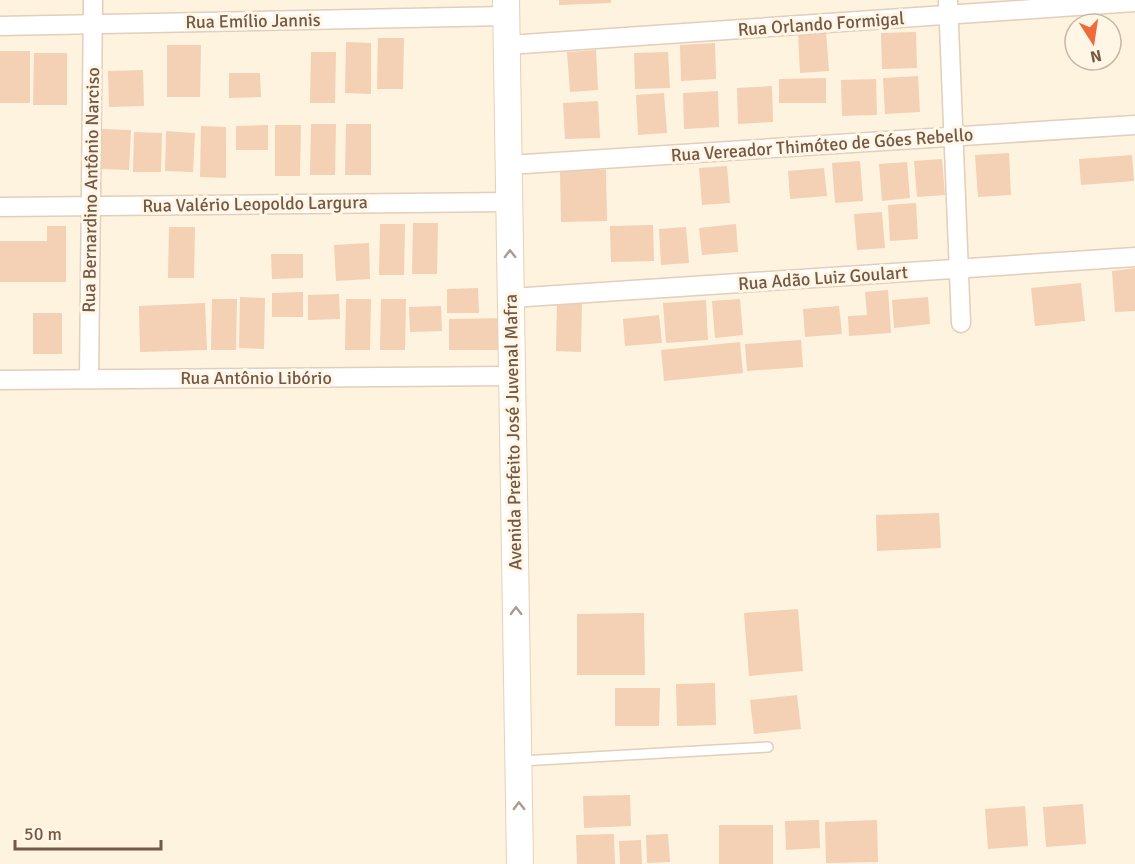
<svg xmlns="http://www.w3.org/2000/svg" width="1135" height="864" font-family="Signika,sans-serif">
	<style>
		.building { fill: #f4d0b5 }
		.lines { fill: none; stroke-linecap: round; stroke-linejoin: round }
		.service-casing { stroke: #e2ceba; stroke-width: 12 }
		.minor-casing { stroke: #e2ceba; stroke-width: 21 }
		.secondary-casing { stroke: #e7d0b8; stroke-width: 28 }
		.service { stroke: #fff; stroke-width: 9 }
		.minor { stroke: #fff; stroke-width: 18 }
		.secondary { stroke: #fff; stroke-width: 26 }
		.oneway { stroke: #ac9b8f }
		.labels { text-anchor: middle; stroke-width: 6; stroke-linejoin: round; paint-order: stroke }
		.street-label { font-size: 18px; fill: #755845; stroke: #fff6e6 }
	</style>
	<rect width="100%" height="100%" fill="#fdf3de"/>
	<!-- building -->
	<g class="building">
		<polygon points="559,0 611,0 611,3 559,5"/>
		<polygon points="826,31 829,71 800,73 798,33"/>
		<polygon points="916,32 917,68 882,69 881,33"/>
		<polygon points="378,38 404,38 403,89 377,89"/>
		<polygon points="346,42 371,43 371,94 345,93"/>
		<polygon points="715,43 716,79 681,81 680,45"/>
		<polygon points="167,45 201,45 200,97 167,97"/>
		<polygon points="596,50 598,90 570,92 567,52"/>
		<rect x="0" y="51" width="30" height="52"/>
		<polygon points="311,52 336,52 335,103 310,103"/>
		<polygon points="668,52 670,88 635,89 634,53"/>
		<polygon points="34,53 67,53 67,105 33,105"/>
		<polygon points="143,70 144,106 109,107 108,71"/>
		<polygon points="229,73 260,73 261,97 229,98"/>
		<polygon points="918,76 920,112 885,114 883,78"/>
		<polygon points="826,78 826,103 779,103 779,79"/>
		<polygon points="876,79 877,115 842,116 841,80"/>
		<polygon points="772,86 773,122 738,124 737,88"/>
		<polygon points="718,91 719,127 684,129 683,93"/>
		<polygon points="664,93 667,133 638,135 636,95"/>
		<polygon points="598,101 600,138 565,139 563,103"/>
		<polygon points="311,124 336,124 335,175 310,175"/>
		<polygon points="346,124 371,124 371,175 345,175"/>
		<polygon points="268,125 268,150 236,150 236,126"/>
		<polygon points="275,125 301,125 300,176 275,176"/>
		<polygon points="201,126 226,127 226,178 200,177"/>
		<polygon points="102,129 131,130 129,170 101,169"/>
		<polygon points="166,131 195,133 193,172 165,171"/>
		<polygon points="134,132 162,133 161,172 133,172"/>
		<polygon points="1009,153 1011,195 978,197 975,155"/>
		<polygon points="1132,155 1134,181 1081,185 1079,159"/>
		<polygon points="942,159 945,195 917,197 914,161"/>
		<polygon points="860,161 863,201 835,203 832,163"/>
		<polygon points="907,162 910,198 882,201 879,164"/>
		<polygon points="727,166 730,203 702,205 699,168"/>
		<polygon points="824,168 827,196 790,199 788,171"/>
		<polygon points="560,170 606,170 607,221 561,222"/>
		<polygon points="916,203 918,239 890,241 888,205"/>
		<polygon points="882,212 885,248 857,250 854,214"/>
		<polygon points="413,223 438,223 437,274 412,274"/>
		<polygon points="380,224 405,224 404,275 379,275"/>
		<polygon points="736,224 738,252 702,255 699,228"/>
		<polygon points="653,225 654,261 611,262 610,226"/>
		<polygon points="47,226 66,226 66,282 0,282 0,241 47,241"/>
		<polygon points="169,227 195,227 194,278 168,278"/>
		<polygon points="686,227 689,263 661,265 659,229"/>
		<polygon points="369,243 370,279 336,281 334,245"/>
		<polygon points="271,254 303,254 303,278 272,279"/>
		<polygon points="1135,268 1135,311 1115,312 1112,271"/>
		<polygon points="1081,283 1085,321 1035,326 1031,288"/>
		<polygon points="478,288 479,313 447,313 447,289"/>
		<polygon points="888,290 891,333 849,336 848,316 867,315 865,292"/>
		<polygon points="303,292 303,317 272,317 272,293"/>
		<polygon points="339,294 340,319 308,320 308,295"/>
		<polygon points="240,297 265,298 264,349 239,348"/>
		<polygon points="928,297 930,324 894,328 892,300"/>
		<polygon points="212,299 237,299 236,350 211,350"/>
		<polygon points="346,299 371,299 370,350 345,350"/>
		<polygon points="381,299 406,299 405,350 380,350"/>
		<polygon points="740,299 743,335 715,338 712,301"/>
		<polygon points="557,300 582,301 581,352 556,351"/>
		<polygon points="706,300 708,340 666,343 663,303"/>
		<polygon points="205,303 207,350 140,352 139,306"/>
		<polygon points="441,306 442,331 410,332 409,307"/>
		<polygon points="839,306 842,334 805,337 803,309"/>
		<rect x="33" y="313" width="29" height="41"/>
		<polygon points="659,315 662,343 625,346 623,319"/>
		<polygon points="510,318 510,350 449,350 449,319"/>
		<polygon points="801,340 803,367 747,371 745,344"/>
		<polygon points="740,342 743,373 664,381 661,350"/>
		<polygon points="939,513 941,548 877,551 876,515"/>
		<polygon points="798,609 803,671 749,676 744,613"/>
		<polygon points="644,613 645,675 577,675 577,614"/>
		<polygon points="715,683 716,725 677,726 676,684"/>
		<polygon points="615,688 660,688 659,726 615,726"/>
		<polygon points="797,695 801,729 754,734 750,700"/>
		<polygon points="630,795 631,826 584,828 583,796"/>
		<polygon points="1083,804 1086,844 1046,847 1043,807"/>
		<polygon points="1025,806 1028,846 988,849 985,809"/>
		<polygon points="819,820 820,848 786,850 785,821"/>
		<polygon points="877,820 878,862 826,863 825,822"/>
		<rect x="719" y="825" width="54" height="39"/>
		<polygon points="614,834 615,864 577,864 576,835"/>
		<polygon points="668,834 670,862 647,863 646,835"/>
		<polygon points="641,840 642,864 620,864 619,841"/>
	</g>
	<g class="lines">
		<!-- service casing -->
		<g class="service-casing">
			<polyline id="service" points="521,761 768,747"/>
		</g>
		<!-- minor casing -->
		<g class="minor-casing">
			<g id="minor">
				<polyline points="948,0 961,323"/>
				<polyline points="0,26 507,16"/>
				<polyline points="507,45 1135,2"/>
				<polyline points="509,165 1135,125"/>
				<polyline points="0,207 509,202"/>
				<polyline points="511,298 1135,257"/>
				<polyline points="89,379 93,0"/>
				<polyline points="0,380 512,376"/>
			</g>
		</g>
		<!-- secondary casing -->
		<g class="secondary-casing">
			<polyline id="secondary" points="506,0 520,864"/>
		</g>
		<!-- service -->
		<use href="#service" class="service"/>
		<!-- minor -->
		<use href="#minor" class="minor"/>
		<!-- secondary -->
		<use href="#secondary" class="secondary"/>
	</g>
	<!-- one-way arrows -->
	<defs><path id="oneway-chevron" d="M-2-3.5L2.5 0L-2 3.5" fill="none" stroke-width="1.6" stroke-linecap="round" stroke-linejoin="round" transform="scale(1.5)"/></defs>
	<g class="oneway">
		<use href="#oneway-chevron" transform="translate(510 254) rotate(-91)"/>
		<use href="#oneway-chevron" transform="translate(516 611) rotate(-91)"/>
		<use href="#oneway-chevron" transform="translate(519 806) rotate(-91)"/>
	</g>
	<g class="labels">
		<!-- street labels -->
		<g class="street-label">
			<text transform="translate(253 21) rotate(-1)" y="6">Rua Emílio Jannis</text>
			<text transform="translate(821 24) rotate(-4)" y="6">Rua Orlando Formigal</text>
			<text transform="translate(822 145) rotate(-4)" y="6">Rua Vereador Thimóteo de Góes Rebello</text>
			<text transform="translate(91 190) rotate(-89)" y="6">Rua Bernardino Antônio Narciso</text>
			<text transform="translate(255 204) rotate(-1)" y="6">Rua Valério Leopoldo Largura</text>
			<text transform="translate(823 278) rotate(-4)" y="6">Rua Adão Luiz Goulart</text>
			<text x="256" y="384">Rua Antônio Libório</text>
			<text transform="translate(513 432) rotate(-91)" y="6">Avenida Prefeito José Juvenal Mafra</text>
		</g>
	</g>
	<!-- north arrow -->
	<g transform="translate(1093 42) rotate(168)"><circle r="28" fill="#fff6e6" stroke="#c8b7a6" stroke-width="1.5"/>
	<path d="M0-4.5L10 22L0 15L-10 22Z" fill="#ef6a3c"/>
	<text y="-9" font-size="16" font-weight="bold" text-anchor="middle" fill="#755845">N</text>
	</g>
	<!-- scale -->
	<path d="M15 840v9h146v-9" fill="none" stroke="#755845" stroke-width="3"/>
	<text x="24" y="840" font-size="18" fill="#755845" stroke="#fff6e6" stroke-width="4.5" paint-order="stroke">50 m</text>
</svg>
